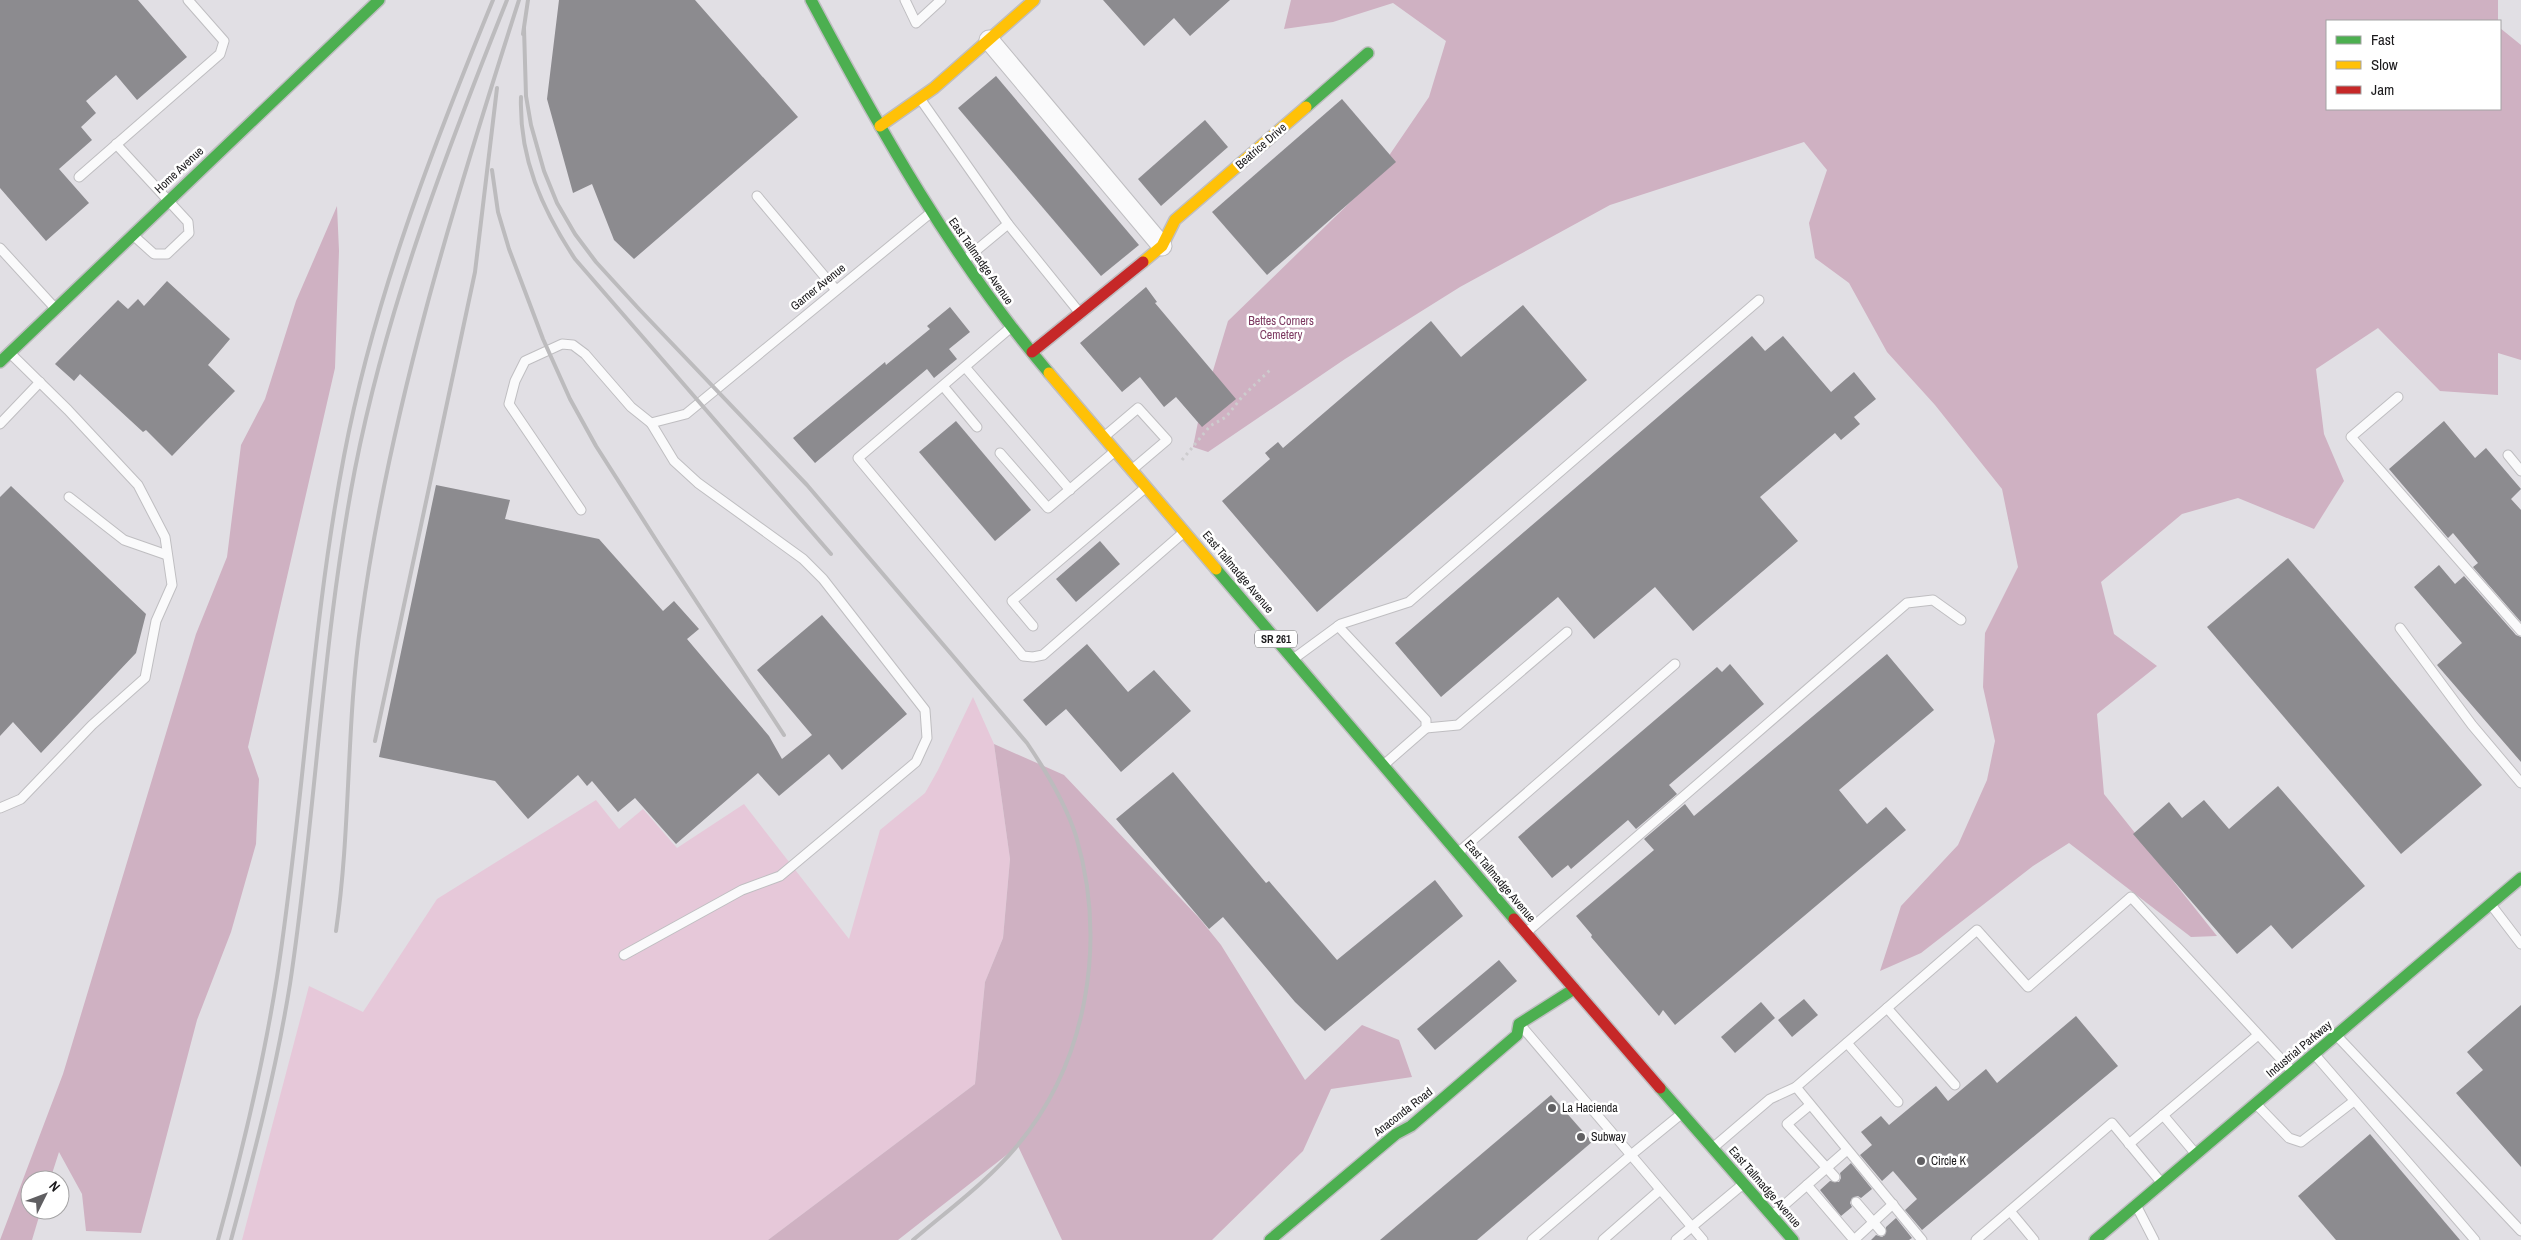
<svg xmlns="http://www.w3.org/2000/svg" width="2521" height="1240" font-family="'Archivo Narrow',sans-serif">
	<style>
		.green { fill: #e6c8d9 }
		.forest { fill: #cfb1c2 }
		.building { fill: #8c8b8f }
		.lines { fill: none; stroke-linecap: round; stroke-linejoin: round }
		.lane-casing { stroke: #bfbec1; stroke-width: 11 }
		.street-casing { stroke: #bfbec1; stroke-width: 21 }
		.fast-casing { stroke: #bfbec1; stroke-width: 14 }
		.slow-casing { stroke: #bfbec1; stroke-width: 14 }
		.jam-casing { stroke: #bfbec1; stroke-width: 14 }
		.path { stroke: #cdccce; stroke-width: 3; stroke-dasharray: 2.5 4; stroke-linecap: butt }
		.lane { stroke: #fafafb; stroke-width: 9 }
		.street { stroke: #fafafb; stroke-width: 19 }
		.fast { stroke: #4caf50; stroke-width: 11 }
		.slow { stroke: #ffc107; stroke-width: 11 }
		.jam { stroke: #c62828; stroke-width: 11 }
		.rail { stroke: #bcbbbd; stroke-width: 4 }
		.poi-dot { fill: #605f62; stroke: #fff; stroke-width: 2 }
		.labels { text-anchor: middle; stroke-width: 5; stroke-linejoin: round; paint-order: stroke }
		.shield { fill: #fff; stroke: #5f5f60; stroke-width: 1 }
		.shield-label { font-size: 11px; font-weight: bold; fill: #1b1a1c }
		.street-label { font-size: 12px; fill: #1b1a1c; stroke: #fff }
		.park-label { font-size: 12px; fill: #7d3a61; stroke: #fff }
		.poi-label { font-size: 12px; fill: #1b1a1c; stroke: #fff; text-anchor: start }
	</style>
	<rect width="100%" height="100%" fill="#e1dfe4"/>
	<!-- green -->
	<polygon class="green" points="973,697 994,744 1010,859 1003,938 985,982 975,1084 768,1240 242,1240 309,986 363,1012 437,899 596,800 619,829 643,809 677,848 744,804 849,939 880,830 925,793 938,770"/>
	<!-- forest -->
	<g class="forest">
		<polygon points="1291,0 2498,0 2498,21 2327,21 2327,109 2500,109 2500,28 2521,45 2521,360 2498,353 2498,395 2440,391 2378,328 2316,369 2324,434 2344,481 2314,529 2238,498 2182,514 2101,582 2114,634 2157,666 2097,714 2104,794 2217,936 2191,937 2069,843 2033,866 1921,953 1880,971 1901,906 1958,845 1987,780 1995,741 1983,687 1985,633 2018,567 2002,489 1935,405 1887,352 1849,283 1815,258 1809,223 1827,170 1804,142 1610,205 1460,287 1345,359 1208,452 1193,447 1199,417 1228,321 1371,182 1429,97 1446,41 1393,3 1333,22 1284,29"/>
		<polygon points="337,206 339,251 335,368 248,747 259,779 256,844 231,932 197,1020 141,1233 86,1231 82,1194 59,1152 50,1180 30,1180 30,1210 41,1210 32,1240 0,1240 63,1074 196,634 227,557 241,445 265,399 296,301"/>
		<polygon points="994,744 1064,775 1200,919 1221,945 1305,1080 1362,1025 1399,1040 1412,1077 1331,1089 1303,1151 1212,1240 1062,1240 1018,1146 898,1240 768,1240 975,1084 985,982 1003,938 1010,859"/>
	</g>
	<!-- building -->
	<g class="building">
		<polygon points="0,0 138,0 187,57 137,100 116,75 86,101 96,113 81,127 92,140 59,169 89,203 46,241 0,188"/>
		<polygon points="559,0 695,0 798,117 634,259 614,240 592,184 573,193 547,99"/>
		<polygon points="1103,0 1230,0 1190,36 1174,18 1144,46"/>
		<polygon points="996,76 1139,245 1101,276 958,108"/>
		<polygon points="1342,99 1396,162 1267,275 1212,212"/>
		<polygon points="1205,120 1228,147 1161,206 1138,179"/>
		<polygon points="167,281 230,339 208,365 235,391 172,456 146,430 143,432 80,374 74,381 55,364 118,300 128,309 138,299 144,306"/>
		<polygon points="1146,287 1157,302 1155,303 1236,399 1202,427 1176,397 1164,407 1140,377 1122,392 1080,343"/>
		<polygon points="1523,305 1587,380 1317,612 1222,501 1270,459 1265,453 1278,442 1283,448 1431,321 1461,357"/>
		<polygon points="950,307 970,332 949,349 957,359 934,378 927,369 815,463 793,438 885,362 886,365 930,329 927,326"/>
		<polygon points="1752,336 1765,351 1783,336 1831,392 1854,372 1876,399 1854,417 1860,424 1841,440 1835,433 1760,497 1798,541 1693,631 1655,587 1594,639 1558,597 1441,697 1395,643"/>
		<polygon points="956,421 1031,510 995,541 919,452"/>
		<polygon points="2444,421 2475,458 2486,448 2521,489 2511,499 2521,510 2521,622 2473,567 2478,563 2453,533 2448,538 2389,469"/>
		<polygon points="436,485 510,500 505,519 599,539 663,611 674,601 699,629 687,639 769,736 782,759 812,735 757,670 822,615 907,714 842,770 829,754 779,796 758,773 676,844 635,798 618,812 592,781 587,786 578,775 528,819 495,781 379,757"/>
		<polygon points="11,486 146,614 136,653 41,753 13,722 0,736 0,497"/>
		<polygon points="1100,541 1120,564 1076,602 1056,579"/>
		<polygon points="2288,558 2482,785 2401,854 2207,627"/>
		<polygon points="2439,565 2455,584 2464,576 2516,635 2521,637 2521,762 2437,665 2462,643 2414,587"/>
		<polygon points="1087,644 1128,692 1154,670 1191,711 1121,772 1066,709 1046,726 1023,700"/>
		<polygon points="1887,654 1934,710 1839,790 1867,824 1886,807 1906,830 1675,1025 1663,1010 1659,1016 1591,937 1592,935 1576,916 1654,850 1644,839 1685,804 1694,816"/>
		<polygon points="1730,664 1764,704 1669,785 1677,794 1636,829 1628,820 1571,869 1568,865 1552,878 1518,837 1717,667 1722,672"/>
		<polygon points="1173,772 1266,883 1269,881 1337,960 1435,880 1463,916 1325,1031 1295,1002 1223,917 1209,929 1116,819"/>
		<polygon points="2278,786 2365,886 2292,949 2271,925 2237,954 2133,834 2169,802 2182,818 2204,800 2229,829"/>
		<polygon points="1499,960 1517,981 1435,1050 1417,1029"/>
		<polygon points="1804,999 1818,1015 1792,1037 1778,1020"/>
		<polygon points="1761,1002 1775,1018 1735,1053 1721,1037"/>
		<polygon points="2521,1005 2521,1167 2456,1093 2483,1070 2467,1052"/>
		<polygon points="2076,1016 2118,1066 1922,1230 1905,1210 1917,1199 1893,1171 1882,1181 1860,1155 1872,1145 1861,1132 1881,1116 1889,1125 1936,1086 1948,1101 1986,1069 1997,1083"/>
		<polygon points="1551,1095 1592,1142 1477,1240 1380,1240"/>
		<polygon points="2370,1134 2460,1240 2336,1240 2298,1196"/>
		<polygon points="1851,1163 1872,1189 1861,1198 1858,1196 1852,1198 1850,1203 1852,1207 1841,1216 1820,1190 1830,1181 1839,1182 1841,1178 1840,1173"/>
		<polygon points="1896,1218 1912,1238 1909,1240 1871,1240 1876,1235 1882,1237 1885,1235 1886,1227"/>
	</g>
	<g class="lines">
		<!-- lane casing -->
		<g class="lane-casing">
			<g id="lane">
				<polyline points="905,0 916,23 941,0"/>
				<polyline points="921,100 1008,224 1079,312"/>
				<polyline points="116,144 188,222 189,233 167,254 154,254 134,236"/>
				<polyline points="79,177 220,54 224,41 188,0"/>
				<polyline points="757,196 836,290"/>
				<polyline points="0,248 54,307"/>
				<polyline points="967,258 1008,224"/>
				<polyline points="1009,329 858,458 1023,656 1033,657 1043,655 1183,533"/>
				<polyline points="965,367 1070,490"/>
				<polyline points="943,386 977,427"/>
				<polyline points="2398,397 2351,437 2521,631"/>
				<polyline points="0,424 40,382"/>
				<polyline points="1105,436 1138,408 1167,440 1134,468"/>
				<polyline points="1000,453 1048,508 1114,452"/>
				<polyline points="2508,455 2521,471"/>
				<polyline points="69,497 124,540 167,555"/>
				<polyline points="581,510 509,404 515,381 525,361 562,344 573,345 585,354 631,407 651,423 686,414 928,215"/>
				<polyline points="1033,626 1012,601 1145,488"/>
				<polyline points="1338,626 1426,720 1426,728 1386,763"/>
				<polyline points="2400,628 2472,725 2521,783"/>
				<polyline points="1296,657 1341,624 1409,602 1759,300"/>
				<polyline points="1426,728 1458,725 1567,632"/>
				<polyline points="0,808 21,799 92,725 145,678 156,621 172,585 165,537 138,485 68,410 11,354"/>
				<polyline points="1460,851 1675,664"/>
				<polyline points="2492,906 2521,944"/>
				<polyline points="1528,931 1907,603 1933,600 1961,620"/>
				<polyline points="624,955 742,890 780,876 916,762 927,738 925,710 823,579 803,559 698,483 674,461 651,423"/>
				<polyline points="1887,1008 1955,1085"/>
				<polyline points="1523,1028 1631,1155 1532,1240"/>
				<polyline points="2338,1037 2521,1231"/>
				<polyline points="1847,1043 1898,1102"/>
				<polyline points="2316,1056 2475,1240"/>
				<polyline points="1796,1087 1922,1240"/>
				<polyline points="1810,1105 1787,1124 1835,1177"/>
				<polyline points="2258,1106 2289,1138 2301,1142 2354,1101"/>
				<polyline points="1680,1115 1631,1155 1703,1240"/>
				<polyline points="2163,1115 2195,1153"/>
				<polyline points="2129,1144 2258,1035"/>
				<polyline points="1715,1146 1770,1099 1796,1087 1977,930 2028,987 2131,897 2292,1071"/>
				<polyline points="1807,1185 1847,1150"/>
				<polyline points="1856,1202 1881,1231"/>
				<polyline points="2137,1207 2154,1240"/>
				<polyline points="2010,1211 2034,1240"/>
				<polyline points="1774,1214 1807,1185 1854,1240"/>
				<polyline points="1603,1240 1660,1190"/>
				<polyline points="1676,1240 1742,1185"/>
				<polyline points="1854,1240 1893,1204"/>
				<polyline points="1976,1240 2112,1123 2160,1181"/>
			</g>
		</g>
		<!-- street casing -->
		<g class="street-casing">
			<polyline id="street" points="989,40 1162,246"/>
		</g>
		<!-- fast casing -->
		<g class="fast-casing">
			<g id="fast">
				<path d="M811 0C880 130 953 260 1049 373"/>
				<polyline points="1306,107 1368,53"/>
				<polyline points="0,362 379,0"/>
				<polyline points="1216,569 1514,919"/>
				<polyline points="1660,1088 1793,1240"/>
				<polyline points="1270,1240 1396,1134 1411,1126 1517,1035 1519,1024 1574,989"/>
				<polyline points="2095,1240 2521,878"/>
			</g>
		</g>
		<!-- slow casing -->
		<g class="slow-casing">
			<g id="slow">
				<polyline points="880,126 934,88 1034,0"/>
				<polyline points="1143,262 1162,246 1175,220 1306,107"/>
				<polyline points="1049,373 1216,569"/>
			</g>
		</g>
		<!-- jam casing -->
		<g class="jam-casing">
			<g id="jam">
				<polyline points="1032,352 1143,262"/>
				<polyline points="1514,919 1660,1088"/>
			</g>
		</g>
		<!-- path -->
		<polyline class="path" points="1182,460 1210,426 1226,417 1242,397 1270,370"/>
		<!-- lane -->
		<use href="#lane" class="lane"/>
		<!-- street -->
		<use href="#street" class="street"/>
		<!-- fast -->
		<use href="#fast" class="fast"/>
		<!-- slow -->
		<use href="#slow" class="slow"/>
		<!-- jam -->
		<use href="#jam" class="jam"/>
		<!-- rail -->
		<g class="rail">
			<path d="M524 28 526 96 531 125 544 171 557 203 575 234 596 262 639 309 807 485 1027 743C1046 771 1065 802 1076 836 1107 941 1088 1061 1017 1146 987 1182 948 1210 913 1240"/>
			<polyline points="523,34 528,0"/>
			<path d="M521 97C519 158 542 209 575 259L831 554"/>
			<polyline points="492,170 498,212 509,249 543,339 570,399 596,446 658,543 784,735"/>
			<polyline points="375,741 475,272 497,88"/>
			<path d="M336 931C351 828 346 724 361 621 390 409 454 203 519 0"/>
			<path d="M218 1240C242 1153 263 1066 277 977 304 804 311 628 344 456 374 298 432 149 493 0"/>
			<path d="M231 1240C254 1155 276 1071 290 984 316 813 322 639 355 469 387 306 446 153 507 0"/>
		</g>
	</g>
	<!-- markers -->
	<g class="poi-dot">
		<circle cx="1552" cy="1108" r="5"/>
		<circle cx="1581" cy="1137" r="5"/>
		<circle cx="1921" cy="1161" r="5"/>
	</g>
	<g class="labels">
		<!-- shield labels -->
		<rect class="shield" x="1255" y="630.5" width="42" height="17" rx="4"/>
		<g class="shield-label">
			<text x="1276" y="643">SR 261</text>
		</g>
		<!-- street labels -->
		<g class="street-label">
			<text transform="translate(1261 146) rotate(-41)" y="4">Beatrice Drive</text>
			<text transform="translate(179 170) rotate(-43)" y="4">Home Avenue</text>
			<text transform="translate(981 261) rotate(55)" y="4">East Tallmadge Avenue</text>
			<text transform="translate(818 287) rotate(-39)" y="4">Garner Avenue</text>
			<text transform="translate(1238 572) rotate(50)" y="4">East Tallmadge Avenue</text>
			<text transform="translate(1500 881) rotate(50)" y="4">East Tallmadge Avenue</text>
			<text transform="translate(2299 1049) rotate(-40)" y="4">Industrial Parkway</text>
			<text transform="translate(1403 1112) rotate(-38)" y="4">Anaconda Road</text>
			<text transform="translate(1765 1187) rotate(49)" y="4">East Tallmadge Avenue</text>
		</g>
		<!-- park labels -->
		<g class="park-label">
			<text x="1281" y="325">Bettes Corners<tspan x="1281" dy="14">Cemetery</tspan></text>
		</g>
		<!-- poi labels -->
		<g class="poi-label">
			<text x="1562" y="1112">La Hacienda</text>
			<text x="1591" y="1141">Subway</text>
			<text x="1931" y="1165">Circle K</text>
		</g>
	</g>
	<!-- legend -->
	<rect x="2326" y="20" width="175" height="90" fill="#ffffff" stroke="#a4a3a4"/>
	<rect x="2336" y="36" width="25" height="8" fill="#4caf50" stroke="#a4a3a4"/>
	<text x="2371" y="45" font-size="15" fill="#1b1a1c">Fast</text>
	<rect x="2336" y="61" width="25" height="8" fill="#ffc107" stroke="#a4a3a4"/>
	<text x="2371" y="70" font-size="15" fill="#1b1a1c">Slow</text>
	<rect x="2336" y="86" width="25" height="8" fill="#c62828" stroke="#a4a3a4"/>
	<text x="2371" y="95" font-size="15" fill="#1b1a1c">Jam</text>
	<!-- north arrow -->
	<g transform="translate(45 1195) rotate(48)"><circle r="24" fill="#ffffff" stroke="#a4a3a4"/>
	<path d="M0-4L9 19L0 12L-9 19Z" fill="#605f62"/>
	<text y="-8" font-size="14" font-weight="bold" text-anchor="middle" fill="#1b1a1c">N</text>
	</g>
</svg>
